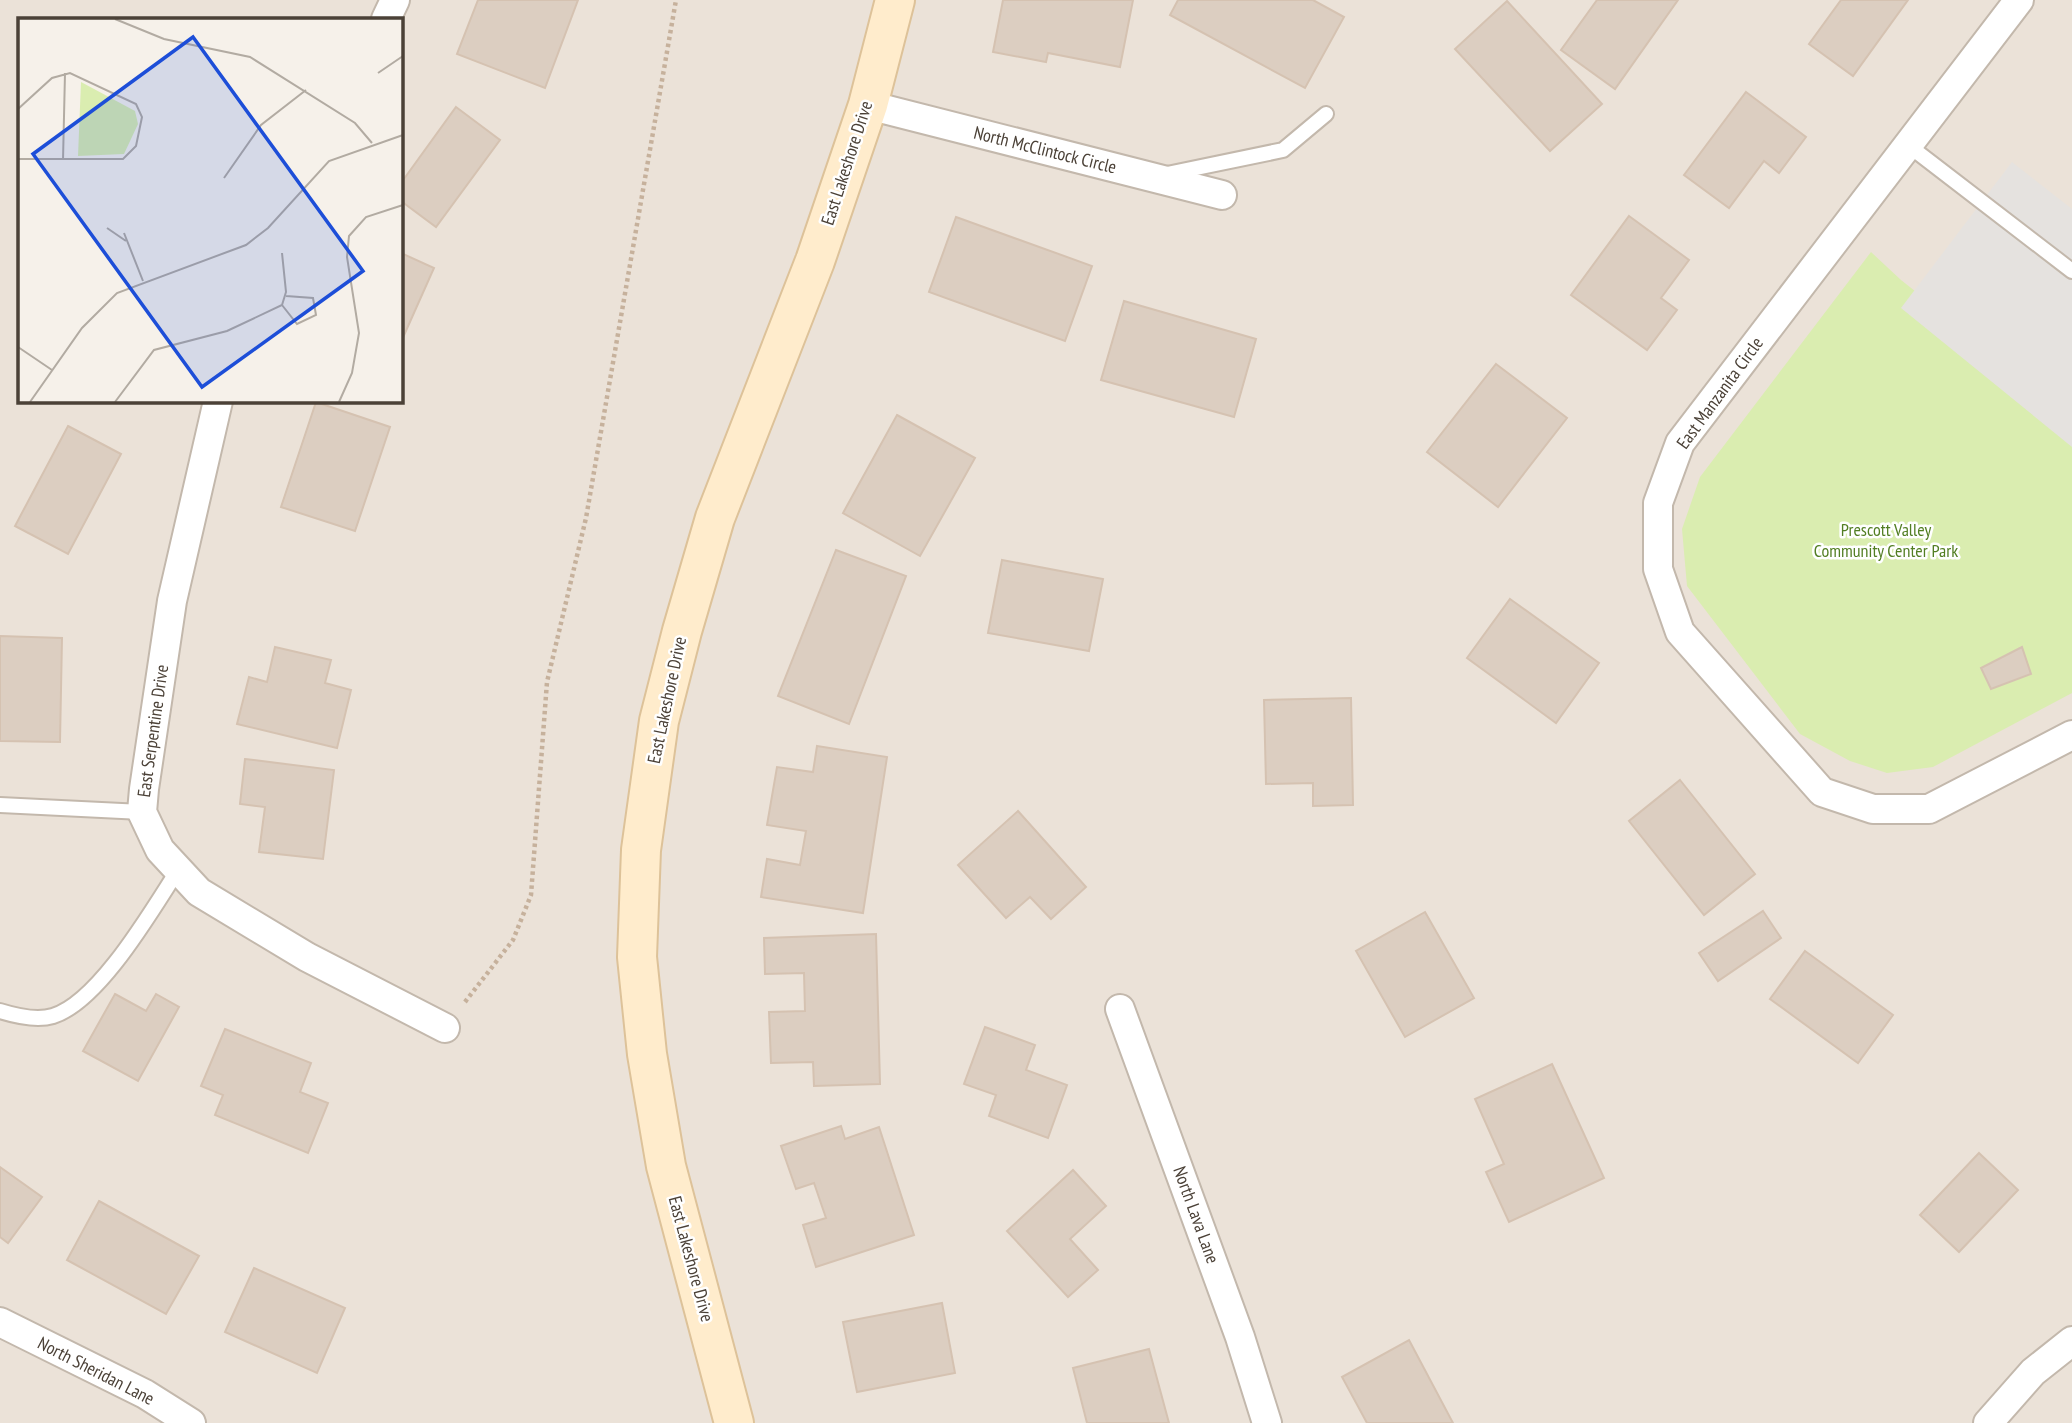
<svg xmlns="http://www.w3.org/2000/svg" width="2072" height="1423" font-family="'PT Sans Narrow',sans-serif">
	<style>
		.residential { fill: #ebe2d8; fill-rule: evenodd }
		.green { fill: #daedb0 }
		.parking { fill: #e5e2df }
		.building { fill: #dccec1; stroke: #d5c2b1; stroke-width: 2 }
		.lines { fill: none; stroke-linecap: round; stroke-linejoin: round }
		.service-casing { stroke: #c3b8ac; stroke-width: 18 }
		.minor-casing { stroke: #c3b8ac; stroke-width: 32 }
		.secondary-casing { stroke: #ddc299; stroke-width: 42 }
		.path { stroke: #c6b19c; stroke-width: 4.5; stroke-dasharray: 3.5 3.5; stroke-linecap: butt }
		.service { stroke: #fff; stroke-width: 14 }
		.minor { stroke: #fff; stroke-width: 28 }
		.secondary { stroke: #ffeccc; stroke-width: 38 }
		.labels { text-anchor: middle; stroke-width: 5; stroke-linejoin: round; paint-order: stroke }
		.street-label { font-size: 18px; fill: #4b4137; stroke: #fff }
		.park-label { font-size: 18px; fill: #527e23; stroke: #fff }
		.inset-road { fill: none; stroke: #b2aba2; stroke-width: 2 }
		.view { fill: #1d4ed8; fill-opacity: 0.15; stroke: #1d4ed8; stroke-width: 3.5 }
		.inset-edge { fill: none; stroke: #4b4137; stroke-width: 3.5 }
	</style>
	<rect width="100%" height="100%" fill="#f6f1ea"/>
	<!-- residential -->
	<path class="residential" d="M0 0H2072V1423H0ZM19 19H401V401H19Z"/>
	<!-- green -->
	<polygon class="green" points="1871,252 1901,280 2072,415 2072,693 1933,767 1887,773 1850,761 1800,734 1687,586 1682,529 1700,477"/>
	<!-- parking -->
	<polygon class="parking" points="2012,162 2072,209 2072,447 1901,308"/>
	<!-- building -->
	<g class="building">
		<polygon points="478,0 578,0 545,88 457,54"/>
		<polygon points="1003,0 1133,0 1120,67 1048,53 1046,62 993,52"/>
		<polygon points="1178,0 1313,0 1344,17 1305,88 1170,15"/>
		<polygon points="1597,0 1678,0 1615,89 1561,50"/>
		<polygon points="1841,0 1908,0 1853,76 1809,44"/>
		<polygon points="1507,1 1602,104 1550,151 1455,49"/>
		<polygon points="1746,92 1806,137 1779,173 1764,161 1729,208 1684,175"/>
		<polygon points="456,107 500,140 436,227 401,201 401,183"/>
		<polygon points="1629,216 1689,260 1661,298 1677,310 1647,350 1571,295"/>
		<polygon points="956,217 1092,266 1065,341 929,292"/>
		<polygon points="401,253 434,268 401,342"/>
		<polygon points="1124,301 1256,339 1234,417 1101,380"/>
		<polygon points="1496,364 1567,418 1498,507 1427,452"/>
		<polygon points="316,402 390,427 355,531 281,507"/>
		<polygon points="897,415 975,458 920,556 843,513"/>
		<polygon points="68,426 121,454 68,554 15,526"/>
		<polygon points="836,550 906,576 849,724 778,696"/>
		<polygon points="1002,560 1103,579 1089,651 988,633"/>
		<polygon points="1510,599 1599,663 1556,723 1467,658"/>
		<polygon points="0,636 62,638 60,742 0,741"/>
		<polygon points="275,647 331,660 325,683 351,690 337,748 237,724 249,677 267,682"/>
		<polygon points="2022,647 2031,674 1991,689 1981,668"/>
		<polygon points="1351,698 1353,805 1313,806 1313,783 1266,784 1264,700"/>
		<polygon points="817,746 887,757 863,913 761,897 767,859 800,865 806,831 767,825 777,767 813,772"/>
		<polygon points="245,759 334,770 323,859 259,852 265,807 240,804"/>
		<polygon points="1680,780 1755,874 1704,915 1629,821"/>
		<polygon points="1018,811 1086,887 1051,919 1030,897 1006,918 958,865"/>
		<polygon points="1763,911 1781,938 1718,981 1699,953"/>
		<polygon points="1425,912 1474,998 1405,1037 1356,951"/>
		<polygon points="876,934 880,1084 814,1086 813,1062 771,1063 769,1012 805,1011 804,973 765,974 764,938"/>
		<polygon points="1805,951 1893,1015 1858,1063 1770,999"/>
		<polygon points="115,994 146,1011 156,994 179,1007 138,1081 83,1051"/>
		<polygon points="985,1027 1035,1045 1026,1070 1067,1085 1048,1138 989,1116 996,1095 964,1084"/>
		<polygon points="225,1029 311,1063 300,1092 328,1103 308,1153 215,1115 223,1095 201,1086"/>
		<polygon points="1552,1064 1604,1178 1509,1222 1486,1172 1504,1164 1475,1099"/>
		<polygon points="841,1126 845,1139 879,1127 914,1235 816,1267 803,1225 826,1218 814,1183 796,1189 781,1146"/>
		<polygon points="1979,1153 2018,1190 1959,1252 1920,1215"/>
		<polygon points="0,1167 42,1197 8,1243 0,1237"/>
		<polygon points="1073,1170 1106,1206 1070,1239 1098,1270 1068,1297 1007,1231"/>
		<polygon points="99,1201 199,1256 166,1314 67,1260"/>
		<polygon points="254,1268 345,1308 317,1373 225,1332"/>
		<polygon points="942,1303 955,1373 857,1392 843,1322"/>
		<polygon points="1409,1340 1453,1423 1367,1423 1342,1377"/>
		<polygon points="1149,1349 1169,1423 1087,1423 1073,1368"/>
	</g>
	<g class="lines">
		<!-- service casing -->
		<g class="service-casing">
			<g id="service">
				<polyline points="1908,145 2072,271"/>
				<polyline points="1167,174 1283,150 1326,114"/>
				<polyline points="0,805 142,812"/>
				<path d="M0 1011C16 1016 36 1021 53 1016 99 1002 152 910 178 870"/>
			</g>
		</g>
		<!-- minor casing -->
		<g class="minor-casing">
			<g id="minor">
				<polyline points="2019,0 1680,443 1658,503 1658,569 1680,632 1822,792 1873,809 1929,809 2072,735"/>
				<polyline points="386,19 395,0"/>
				<polyline points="868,105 1222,195"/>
				<polyline points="218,401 172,601 144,789 142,812 160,850 199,892 307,957 445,1028"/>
				<polyline points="1120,1009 1240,1337 1267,1423"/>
				<polyline points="0,1322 145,1394 191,1423"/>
				<polyline points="1988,1423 2033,1372 2072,1341"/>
			</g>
		</g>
		<!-- secondary casing -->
		<g class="secondary-casing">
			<polyline id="secondary" points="734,1423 666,1166 647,1054 637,957 641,850 659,721 682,631 715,518 815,261 868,105 895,0"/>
		</g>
		<!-- path -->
		<polyline class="path" points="465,1002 513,940 531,895 547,682 586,518 676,0"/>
		<!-- service -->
		<use href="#service" class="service"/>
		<!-- minor -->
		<use href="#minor" class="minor"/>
		<!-- secondary -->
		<use href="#secondary" class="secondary"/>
	</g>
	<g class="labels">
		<!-- street labels -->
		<g class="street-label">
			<text transform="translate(1045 150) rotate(14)" y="6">North McClintock Circle</text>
			<text transform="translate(847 163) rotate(-72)" y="6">East Lakeshore Drive</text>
			<text transform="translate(1720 393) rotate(-54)" y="6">East Manzanita Circle</text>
			<text transform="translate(667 700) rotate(-78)" y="6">East Lakeshore Drive</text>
			<text transform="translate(153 731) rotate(-82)" y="6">East Serpentine Drive</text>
			<text transform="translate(1196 1215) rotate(70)" y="6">North Lava Lane</text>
			<text transform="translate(691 1259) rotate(75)" y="6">East Lakeshore Drive</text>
			<text transform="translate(96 1371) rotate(27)" y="6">North Sheridan Lane</text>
		</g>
		<!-- park labels -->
		<g class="park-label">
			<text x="1886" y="536">Prescott Valley<tspan x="1886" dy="21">Community Center Park</tspan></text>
		</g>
	</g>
	<!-- overview -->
	<g transform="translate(18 18)">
		<rect width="385" height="385" fill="#f6f1ea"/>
		<path d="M63 64 117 93 120 106 106 136 60 138Z" fill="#daedb0"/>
		<path class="inset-road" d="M97 1 146 21 232 39 337 105 354 125M360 55 385 38M0 91 34 60 52 55 118 86 124 99 118 128 105 141H0M45 142 47 55M206 160 243 107 288 72M89 210 108 223M106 215 125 263M264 287 279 306 298 297 295 280 268 278M0 329 34 352M12 384 64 310 99 275 228 227 250 210 311 143 385 117M97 384 136 332 209 313 264 287 268 274 264 235M321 384 334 355 341 315 329 239 331 218 348 199 385 187"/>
		<path class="view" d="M175 19 345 253 184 369 15 136Z"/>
		<rect width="385" height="385" class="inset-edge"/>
	</g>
</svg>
